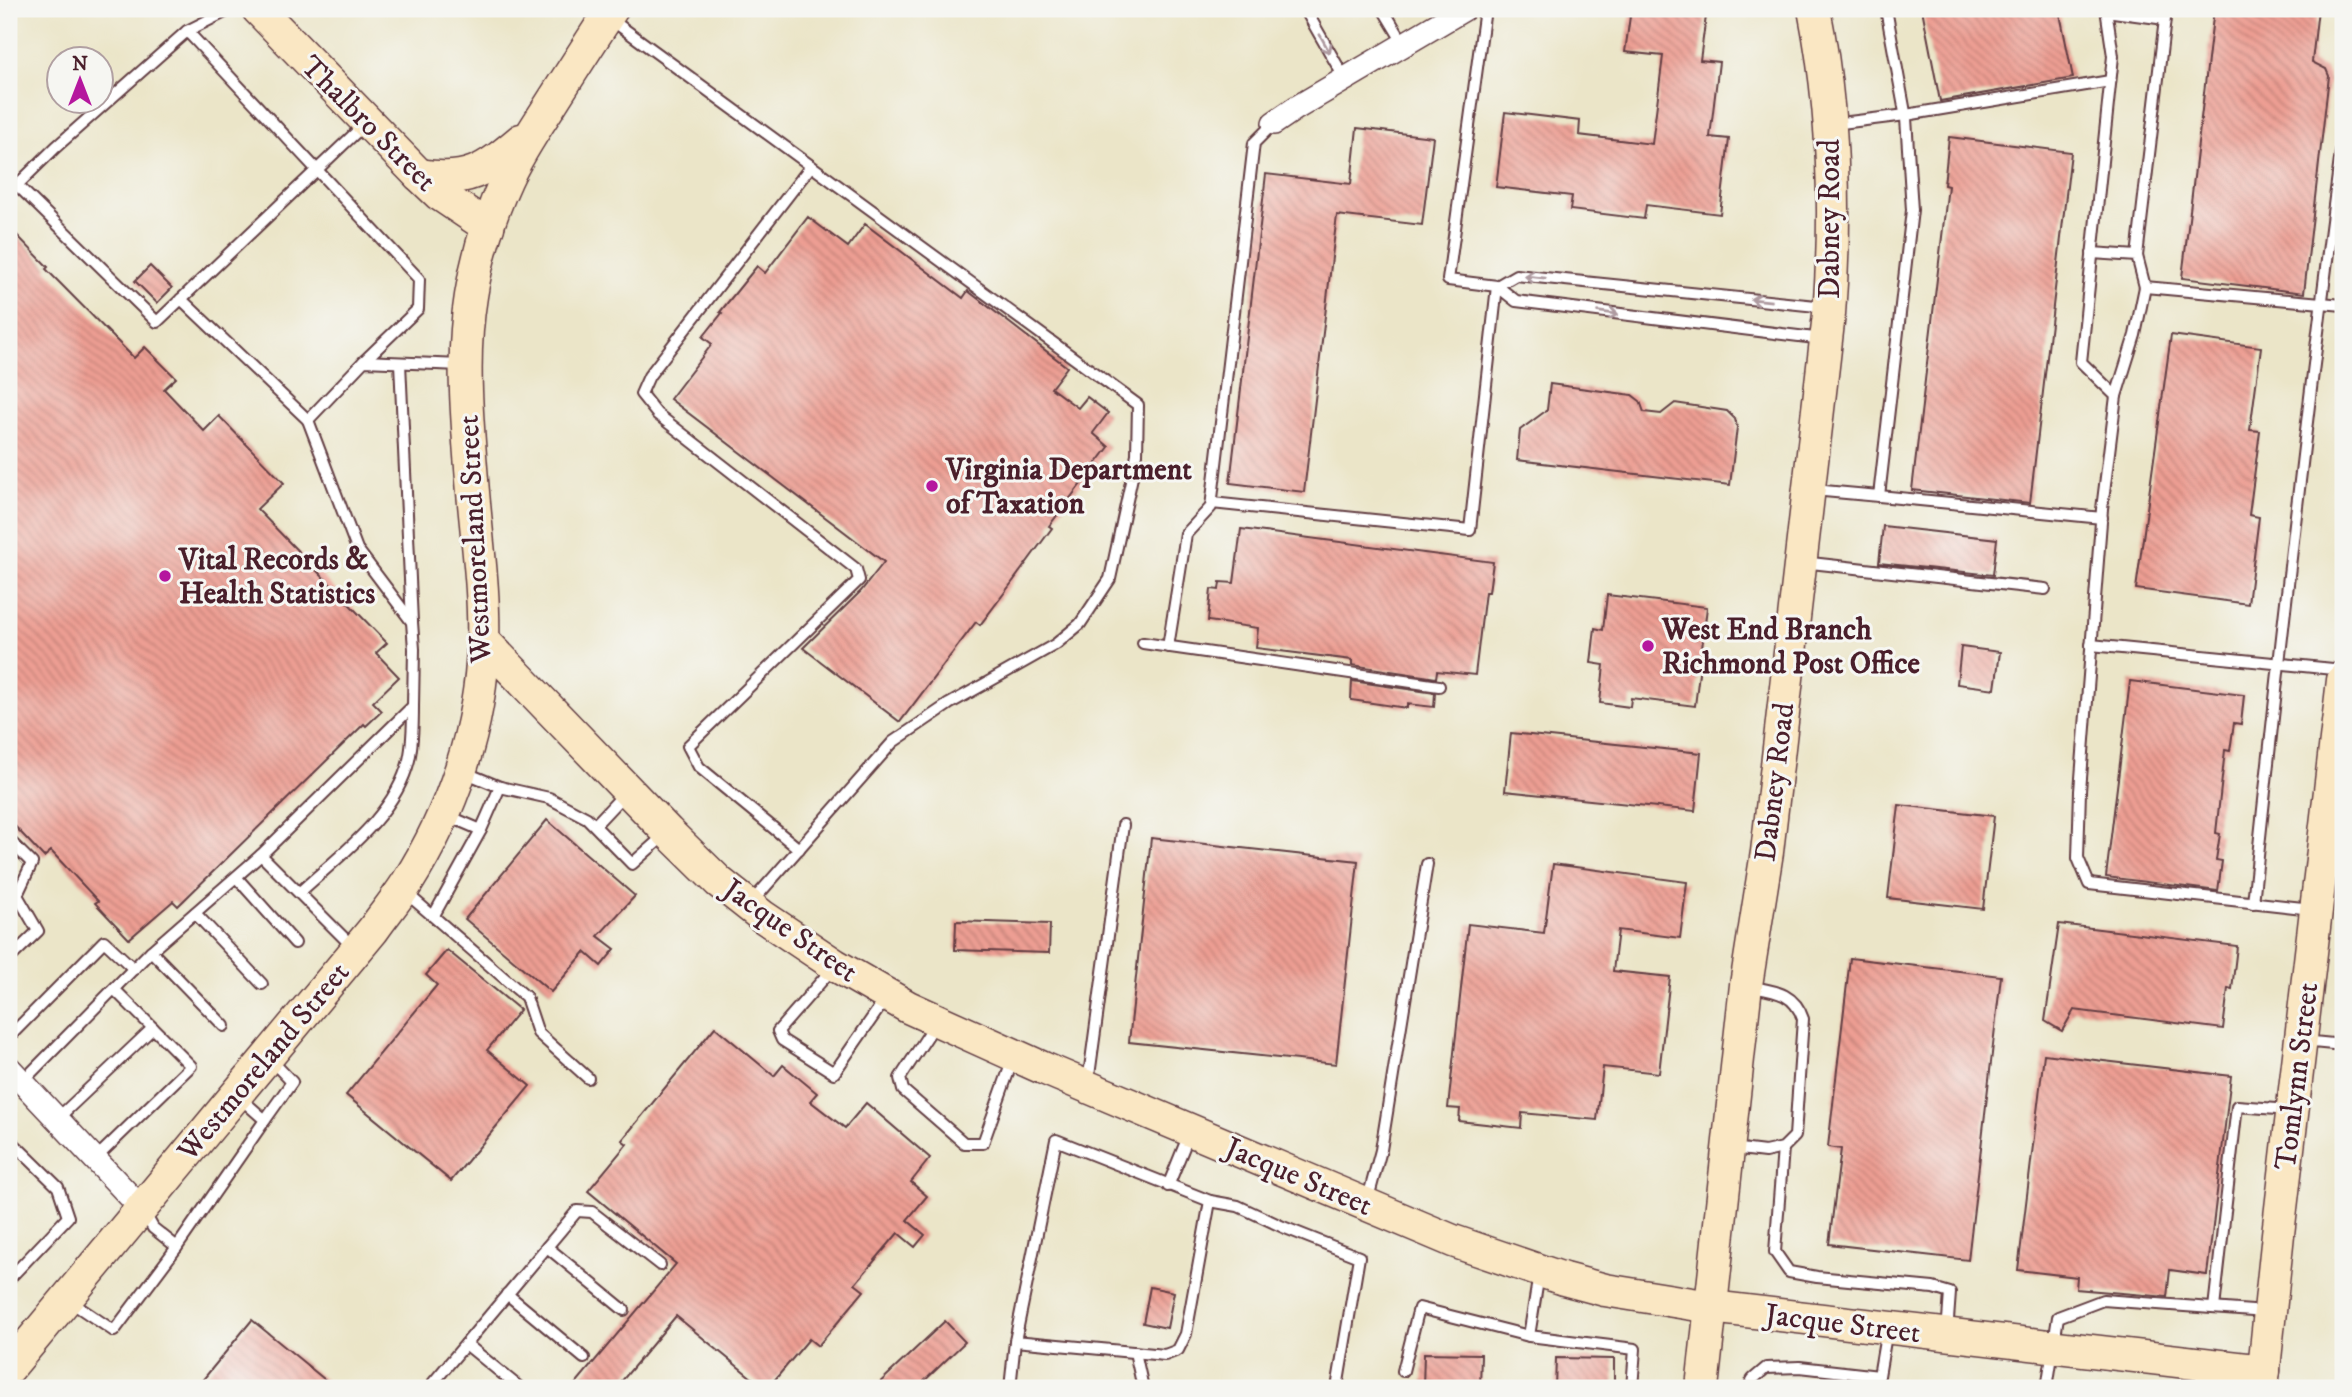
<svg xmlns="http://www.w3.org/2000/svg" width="2352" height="1397" font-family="'IM FELL DW Pica',serif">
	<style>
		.building { fill: url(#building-back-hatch) }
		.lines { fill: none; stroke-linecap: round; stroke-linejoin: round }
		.lane-casing { stroke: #623d43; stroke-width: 14 }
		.street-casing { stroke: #623d43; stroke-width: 26 }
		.secondary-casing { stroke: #623d43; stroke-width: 35 }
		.lane { stroke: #fff; stroke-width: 10 }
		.street { stroke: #fff; stroke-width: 23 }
		.secondary { stroke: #fae7c3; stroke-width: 32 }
		.oneway { stroke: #ae9aa0 }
		.poi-dot { fill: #b5179e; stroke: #f6f6f2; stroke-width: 2.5 }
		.labels { text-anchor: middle; stroke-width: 6; stroke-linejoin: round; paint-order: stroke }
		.street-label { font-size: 30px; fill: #4a1f2b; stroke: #f6f6f2 }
		.poi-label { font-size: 30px; font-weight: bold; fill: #4a1f2b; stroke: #f6f6f2; text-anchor: start }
	</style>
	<defs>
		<pattern id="building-back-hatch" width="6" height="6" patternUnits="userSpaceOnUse" patternTransform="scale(1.75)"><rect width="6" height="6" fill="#ed9e93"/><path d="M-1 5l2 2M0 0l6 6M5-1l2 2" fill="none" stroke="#c28078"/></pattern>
	</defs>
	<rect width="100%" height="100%" fill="#f6f6f2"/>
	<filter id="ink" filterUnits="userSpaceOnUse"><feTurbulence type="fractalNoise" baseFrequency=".0143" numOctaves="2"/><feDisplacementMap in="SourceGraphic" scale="14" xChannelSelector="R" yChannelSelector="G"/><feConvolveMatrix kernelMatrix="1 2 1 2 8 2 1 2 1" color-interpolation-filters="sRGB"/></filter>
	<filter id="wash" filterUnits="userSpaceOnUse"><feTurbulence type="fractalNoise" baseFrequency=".00686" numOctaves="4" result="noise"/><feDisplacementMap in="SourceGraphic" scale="28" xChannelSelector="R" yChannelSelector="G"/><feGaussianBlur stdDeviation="1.57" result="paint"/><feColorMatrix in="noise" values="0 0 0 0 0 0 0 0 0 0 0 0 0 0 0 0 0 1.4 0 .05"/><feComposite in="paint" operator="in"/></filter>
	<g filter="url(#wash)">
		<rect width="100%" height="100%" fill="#ebe5c8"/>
		<g id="blocks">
			<!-- building -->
			<g class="building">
				<polygon points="1631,9 1707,9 1700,60 1719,62 1710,137 1729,139 1720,214 1646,205 1644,219 1570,210 1572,196 1496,187 1505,112 1580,121 1579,135 1652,144 1663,56 1625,52"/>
				<polygon points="1922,9 2059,9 2073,78 1940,101"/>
				<polygon points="2214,9 2318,9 2312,62 2326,69 2329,76 2304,293 2182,278"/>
				<polygon points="1357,128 1433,137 1422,225 1337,215 1304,492 1230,483 1266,174 1351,184"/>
				<polygon points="1949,137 2071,152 2030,503 1912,490 1948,186 1944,185"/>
				<polygon points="808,217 848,247 865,224 963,298 968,291 1067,367 1051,388 1078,408 1087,397 1108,413 1093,433 1109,447 1049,526 1052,528 1011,584 980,625 976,622 900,722 803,648 861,591 884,562 670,399 712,344 703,337 722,313 720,312 757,266 765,273"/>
				<polygon points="9,227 48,267 46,269 134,358 145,347 176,378 164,389 204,431 219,416 284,483 257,509 387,643 376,653 399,677 373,702 382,711 366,726 364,724 178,906 173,901 129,939 95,903 98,901 51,851 44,857 9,820"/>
				<polygon points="150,266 172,288 157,303 135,281"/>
				<polygon points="2171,335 2261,347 2250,430 2260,431 2249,515 2259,517 2248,604 2136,589"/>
				<polygon points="1550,384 1632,395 1640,401 1644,412 1661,414 1675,403 1727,411 1735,419 1737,427 1730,485 1517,460 1520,430 1547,410"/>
				<polygon points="1883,526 1997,539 1993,575 1879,563"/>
				<polygon points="1241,529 1493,562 1489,592 1485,592 1475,675 1437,671 1436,678 1352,665 1352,660 1256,648 1258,628 1208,621 1211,589 1219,590 1220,582 1234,583"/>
				<polygon points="1607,595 1707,607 1695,706 1631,698 1630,707 1600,703 1604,665 1591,663 1595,628 1603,630"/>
				<polygon points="1961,647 2000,652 1995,689 1957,684"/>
				<polygon points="1352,681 1435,693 1434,707 1407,704 1407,708 1351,700"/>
				<polygon points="2130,681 2244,695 2241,724 2234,723 2230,751 2225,750 2216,833 2220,834 2216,860 2222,861 2218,891 2106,877"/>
				<polygon points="1511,733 1701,753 1695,811 1505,791"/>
				<polygon points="1899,805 1994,816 1983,909 1888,898"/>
				<polygon points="547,820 635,896 598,936 615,949 601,966 585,952 551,992 465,919"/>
				<polygon points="1151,838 1358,861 1336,1064 1129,1042"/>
				<polygon points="1553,864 1687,882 1680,938 1618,930 1613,971 1670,977 1659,1073 1603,1067 1597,1120 1522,1113 1521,1128 1459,1121 1460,1109 1448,1108 1468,924 1544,933"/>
				<polygon points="956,921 1050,924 1049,953 955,950"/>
				<polygon points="2059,924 2237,946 2232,989 2228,988 2223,1029 2074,1010 2062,1031 2045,1021"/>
				<polygon points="447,950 520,1010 487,1050 530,1086 451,1181 346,1095 437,985 426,975"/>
				<polygon points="1850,958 2001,976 1968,1260 1829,1244 1841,1149 1828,1147"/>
				<polygon points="715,1027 774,1076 783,1065 817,1093 810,1101 845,1128 866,1103 930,1158 911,1182 927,1196 907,1220 925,1235 915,1247 898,1233 855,1284 864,1291 818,1346 809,1339 768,1388 764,1388 676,1316 616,1388 572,1388 676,1264 588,1191 627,1144 622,1140"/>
				<polygon points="2044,1054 2231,1076 2207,1275 2170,1270 2167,1297 2076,1289 2077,1277 2018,1270"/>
				<polygon points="1150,1287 1174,1292 1167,1328 1143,1323"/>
				<polygon points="252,1320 335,1388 196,1388"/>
				<polygon points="945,1321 965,1342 917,1388 874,1388"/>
				<polygon points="1424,1353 1481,1354 1480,1388 1423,1388"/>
				<polygon points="1556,1358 1614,1359 1614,1388 1555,1388"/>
			</g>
		</g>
	</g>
	<g filter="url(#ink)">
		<use href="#blocks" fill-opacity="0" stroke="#623d43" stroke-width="2"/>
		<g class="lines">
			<!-- lane casing -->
			<g class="lane-casing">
				<g id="lane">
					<polyline points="1305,9 1345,79"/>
					<polyline points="1383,9 1404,44"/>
					<polyline points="1485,9 1448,280 1497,286 1516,301 1823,339"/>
					<polyline points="2106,9 2113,56 2081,362 2116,396 2102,509 2080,791 2078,858 2089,884 2312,909"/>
					<polyline points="2106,11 2165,19 2137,256"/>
					<polyline points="609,18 1138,405 1137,454 1110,579 1080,624 1056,644 949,704 893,742 750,904"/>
					<polyline points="187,31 419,279 418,309 364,361"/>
					<polyline points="1833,124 1906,115 2110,81"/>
					<polyline points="17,185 157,322 366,123"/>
					<polyline points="9,193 56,147 187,31 231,9"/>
					<polyline points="2092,253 2137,256 2145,287 2343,305"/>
					<polyline points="1497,286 1516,275 1826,307"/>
					<polyline points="181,299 308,420 364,361 461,365"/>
					<polyline points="400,363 412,622"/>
					<polyline points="2116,396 2135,335 2145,287"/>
					<polyline points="308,420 357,549 412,622 414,649 413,706 261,855 355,949"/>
					<polyline points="1813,490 1879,496 1912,210 1906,118 1886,9"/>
					<polyline points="1879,496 2102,518"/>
					<polyline points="1212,503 1470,530 1497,286"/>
					<polyline points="1802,562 2045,589"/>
					<polyline points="1143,643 1439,686"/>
					<polyline points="2091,645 2343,670"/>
					<polyline points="1168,647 1186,534 1211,507 1254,143 1274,123"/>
					<polyline points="500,787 549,798 587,818 632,864 667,833"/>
					<polyline points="446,815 481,830 500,787 464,772"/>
					<polyline points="595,825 626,792"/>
					<polyline points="9,840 32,863 17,895 38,931 9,959"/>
					<polyline points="799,849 699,767 688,746 859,580 856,569 657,414 641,394 649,376 811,166"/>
					<polyline points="237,878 295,943"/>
					<polyline points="404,891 526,997 538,1033 588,1078"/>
					<path d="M300 892C340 855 395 816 409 760 413 743 413 724 413 706"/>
					<path d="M2253 903C2280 647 2309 392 2343 137"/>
					<polyline points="195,913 262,984"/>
					<polyline points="434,915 481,830"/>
					<polyline points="151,951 224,1026"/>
					<polyline points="833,968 778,1031 782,1040 834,1073 886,998"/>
					<polyline points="115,990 153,1028"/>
					<polyline points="936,1023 900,1078 903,1090 964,1143 983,1143 1013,1059"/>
					<polyline points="9,1037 104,941 134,969"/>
					<polyline points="2303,1041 2343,1045"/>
					<polyline points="22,1082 151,951 261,855"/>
					<polyline points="1088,1083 1123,825"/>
					<polyline points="57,1119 153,1028 191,1066 95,1159"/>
					<polyline points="265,1120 292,1082 271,1060"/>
					<polyline points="9,1139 58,1187 68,1217 9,1279"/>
					<polygon points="1056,1140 1210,1201 1186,1334 1178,1350 1165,1355 1015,1341"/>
					<path d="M1732 1148 1765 1152 1783 1148 1795 1136 1803 1019C1794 991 1772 991 1747 986"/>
					<polyline points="1783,1148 1775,1252 1789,1272 1817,1277 1933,1288 1950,1293 1947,1333"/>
					<polyline points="1168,1186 1190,1132"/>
					<polyline points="1210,1201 1238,1206 1283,1227 1359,1257 1337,1388"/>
					<polyline points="1367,1202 1381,1150 1427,864"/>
					<polyline points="177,1247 265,1120 238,1096"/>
					<polyline points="547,1247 624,1310"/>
					<polyline points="1539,1274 1529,1336 1635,1349 1632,1388"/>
					<polyline points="507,1294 584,1358"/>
					<polyline points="68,1300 114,1331 177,1247 153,1228 143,1210"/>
					<polyline points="2214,1308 2237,1106 2290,1110"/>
					<polyline points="466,1344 520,1388"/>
					<polyline points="1135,1352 1143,1388"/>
					<polyline points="1403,1371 1419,1308 1529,1336"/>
					<polyline points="434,1388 433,1383 577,1211 592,1212 660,1265"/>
					<polyline points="1010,1388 1015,1341"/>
					<polyline points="1748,1388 1753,1379 1766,1368 1800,1367 1879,1376 1887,1329"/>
					<polyline points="2047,1388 2058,1317 2103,1300 2266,1312"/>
				</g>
			</g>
			<!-- street casing -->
			<g class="street-casing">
				<g id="street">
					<polyline points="1274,123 1296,108 1464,9"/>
					<polyline points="9,1068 141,1208"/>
				</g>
			</g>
			<!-- secondary casing -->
			<g class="secondary-casing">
				<g id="secondary">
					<polyline points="258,9 419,175 439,194 488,227"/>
					<path d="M419 175C468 183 484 171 521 140"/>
					<polyline points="484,641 668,832 719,882 762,916 835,965 908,1007 1043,1068 1453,1241 1564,1279 1605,1290 1711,1307 2264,1371"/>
					<path d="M9 1368 373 930C384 914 397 899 407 883 452 812 481 728 483 644 485 590 476 534 472 480 467 419 461 356 471 296 477 257 490 215 506 180 518 154 534 130 549 107 570 74 591 41 612 9"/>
					<path d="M1702 1388 1746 985 1767 852 1829 314C1837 211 1834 110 1814 9"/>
					<polyline points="2262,1388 2278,1234 2343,680"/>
				</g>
			</g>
			<!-- lane -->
			<use href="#lane" class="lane"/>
			<!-- street -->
			<use href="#street" class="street"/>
			<!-- secondary -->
			<use href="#secondary" class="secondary"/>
		</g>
		<!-- one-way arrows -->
		<defs><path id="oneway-shaft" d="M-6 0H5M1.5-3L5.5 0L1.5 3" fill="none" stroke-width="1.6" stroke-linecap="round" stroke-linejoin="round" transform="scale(1.75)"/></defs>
		<g class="oneway">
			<use href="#oneway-shaft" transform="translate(1325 44) rotate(61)"/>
			<use href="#oneway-shaft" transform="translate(1535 277) rotate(-174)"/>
			<use href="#oneway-shaft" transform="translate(1761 300) rotate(-174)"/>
			<use href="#oneway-shaft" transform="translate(1608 313) rotate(7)"/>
		</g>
	</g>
	<!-- markers -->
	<g class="poi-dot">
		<circle cx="932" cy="486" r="7"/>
		<circle cx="165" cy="576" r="7"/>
		<circle cx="1648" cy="646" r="7"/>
	</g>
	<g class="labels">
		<!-- street labels -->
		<g class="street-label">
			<text transform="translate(369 123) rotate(45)" y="10">Thalbro Street</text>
			<text transform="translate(1829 219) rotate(-90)" y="10">Dabney Road</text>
			<text transform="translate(474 539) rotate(-93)" y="10">Westmoreland Street</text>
			<text transform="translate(1774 782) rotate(-83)" y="10">Dabney Road</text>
			<text transform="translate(791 930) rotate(35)" y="10">Jacque Street</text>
			<text transform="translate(263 1061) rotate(-50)" y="10">Westmoreland Street</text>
			<text transform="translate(2296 1076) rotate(-83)" y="10">Tomlynn Street</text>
			<text transform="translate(1299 1176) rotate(23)" y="10">Jacque Street</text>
			<text transform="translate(1843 1323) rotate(7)" y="10">Jacque Street</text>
		</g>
		<!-- poi labels -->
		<g class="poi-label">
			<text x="946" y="479">Virginia Department<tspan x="946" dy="34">of Taxation</tspan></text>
			<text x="179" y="569">Vital Records &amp;<tspan x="179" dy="34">Health Statistics</tspan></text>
			<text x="1662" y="639">West End Branch<tspan x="1662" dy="34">Richmond Post Office</tspan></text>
		</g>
	</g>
	<!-- margin -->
	<rect width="2352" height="1397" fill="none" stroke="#f6f6f2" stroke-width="35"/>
	<!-- north arrow -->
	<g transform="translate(80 80)"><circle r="33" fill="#f6f6f2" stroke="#b1a0a2" stroke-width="2"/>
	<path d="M0-5L12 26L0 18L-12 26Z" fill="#b5179e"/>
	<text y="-10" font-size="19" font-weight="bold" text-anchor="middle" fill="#4a1f2b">N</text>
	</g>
</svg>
